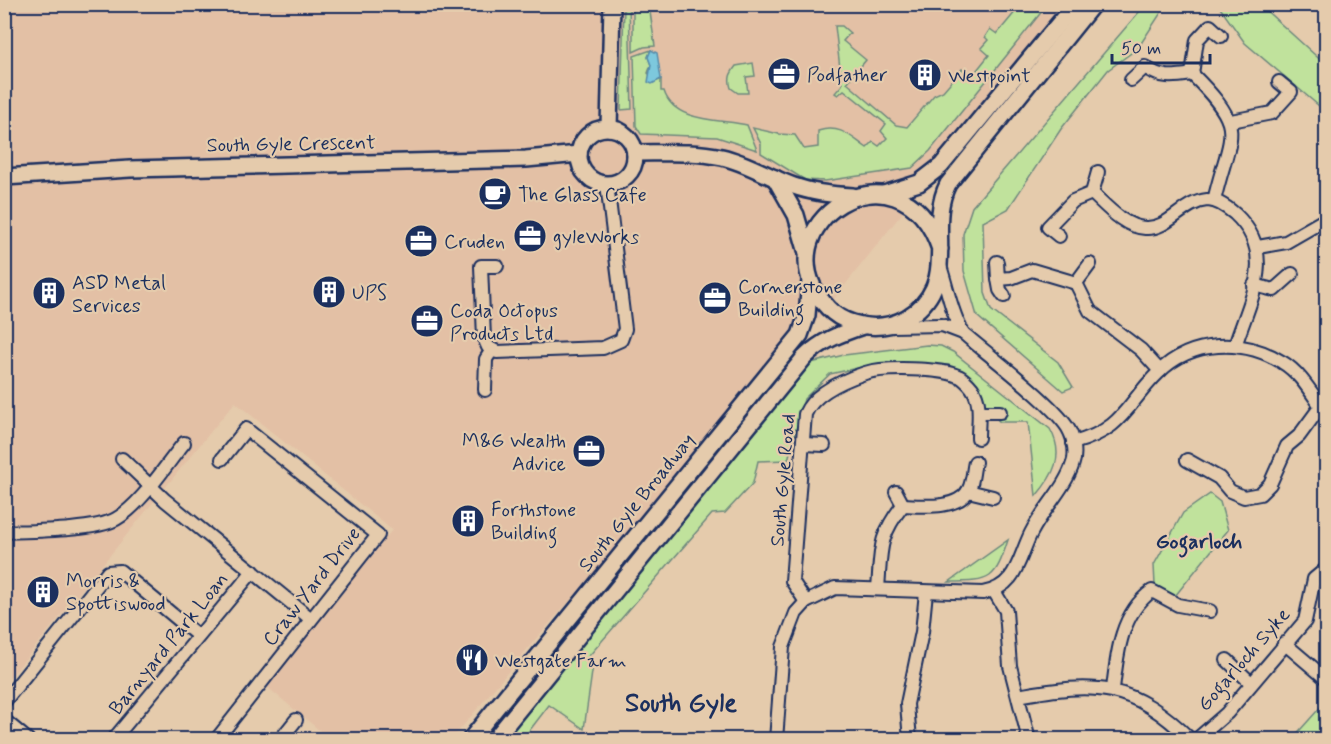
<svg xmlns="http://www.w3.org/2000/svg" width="1331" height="744" font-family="Mynerve,sans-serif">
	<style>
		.built { fill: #e3c0a5 }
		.green { fill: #c0e29c; stroke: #6e887d; stroke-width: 1.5 }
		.water { fill: #7dc8dd; stroke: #568baa; stroke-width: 1.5 }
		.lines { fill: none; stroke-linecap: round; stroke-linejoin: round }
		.minor-casing { stroke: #1b2f5e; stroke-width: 16 }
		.tertiary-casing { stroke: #1b2f5e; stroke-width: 20 }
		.minor { stroke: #e5cbac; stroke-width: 12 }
		.tertiary { stroke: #e5cbac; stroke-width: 15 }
		.labels { text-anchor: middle; stroke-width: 4.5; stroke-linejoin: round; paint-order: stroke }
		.poi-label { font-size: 20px; fill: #1b2f5e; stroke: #e5cbac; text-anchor: start }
		.street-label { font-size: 20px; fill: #1b2f5e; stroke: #e5cbac }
		.neighbourhood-label { font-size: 21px; font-weight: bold; fill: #1b2f5e; stroke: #e5cbac }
		.district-label { font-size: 26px; font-weight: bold; fill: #1b2f5e; stroke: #e5cbac }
	</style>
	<rect width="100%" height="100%" fill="#e5cbac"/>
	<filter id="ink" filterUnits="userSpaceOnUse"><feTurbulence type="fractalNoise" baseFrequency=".0167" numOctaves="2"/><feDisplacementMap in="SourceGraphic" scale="12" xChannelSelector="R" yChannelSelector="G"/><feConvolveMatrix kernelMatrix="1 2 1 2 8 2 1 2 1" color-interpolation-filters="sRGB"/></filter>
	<g filter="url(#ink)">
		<!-- built -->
		<polygon class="built" points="5,5 1068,5 798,344 534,641 452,739 330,739 266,686 392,530 235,402 5,684"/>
		<!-- green -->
		<g class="green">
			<polygon points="624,5 629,5 632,109 621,110"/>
			<polygon points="633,5 649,5 655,46 644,47 633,52"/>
			<path d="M1021 5H1047L930 151 912 168 825 181 805 180 761 153V144L753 128 779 134 795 135 804 149 818 147V131C840 124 850 136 867 148L873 142 879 146 887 138 881 131 886 124 844 90 838 95 835 93 842 85 835 26H842L850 33 843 41 866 60 847 83 896 125 907 127 934 95 943 91 962 69 973 75 989 55 981 48 988 40 985 37 990 29 997 34Z"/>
			<polygon points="1145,5 1166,5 1138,48 1108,70 1061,129 1008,209 983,222 985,293 991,310 1058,362 1073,387 1063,391 977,316 964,271 963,234 972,207"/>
			<polygon points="1218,5 1260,5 1326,65 1326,112 1245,43"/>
			<path d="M651 50 648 57 651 65 648 73 657 81 661 79V91H664C674 123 720 119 747 125L757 150 717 137 641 134 636 126 634 56Z"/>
			<path d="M753 63 755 76 746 77 748 93H738L731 88C728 78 730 74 736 66Z"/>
			<path d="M927 345 941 346 953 352 1050 429C1065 455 1054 475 1036 496L1028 422H1000L983 407 977 383 949 365H871L830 374 804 399 788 460 758 461 753 483 725 513 712 514 588 657 593 665 584 729 549 705 523 739 503 740 811 363 844 355Z"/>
			<polygon points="1210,494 1220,502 1228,530 1175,596 1155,585 1154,565 1183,513"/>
			<path d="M1008 540C995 580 992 582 949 582Z"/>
			<polygon points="1326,701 1326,739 1292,739"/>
		</g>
		<!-- water -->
		<polygon class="water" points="651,50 657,53 661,79 652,84 648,82 651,65 648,57"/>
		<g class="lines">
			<!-- minor casing -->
			<g class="minor-casing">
				<g id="minor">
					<polyline points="1192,74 1197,40 1210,26 1221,36"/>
					<path d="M1131 80 1145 67C1161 79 1173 77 1192 74 1249 131 1230 131 1214 201"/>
					<polyline points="1231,121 1272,113 1291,92 1279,82"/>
					<path d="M1092 193C1106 206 1124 227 1145 228 1168 230 1183 202 1207 200 1217 200 1228 208 1235 214 1278 254 1250 299 1235 346"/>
					<polyline points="1059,236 1048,227 1073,201 1092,193 1098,172"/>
					<polyline points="1258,247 1286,242 1326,219"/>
					<polyline points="997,262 998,279 1011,278 1032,270 1076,283 1090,264"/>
					<polyline points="497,266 481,266 484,338 488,347 497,352 603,348 621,340 625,329 607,184"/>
					<polyline points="998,279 1000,290 1004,296"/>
					<polyline points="1076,283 1090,311 1141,350 1160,371"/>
					<polyline points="1254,285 1274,290 1292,274"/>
					<path d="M892 326 942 325 963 333C951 312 948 290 940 266"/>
					<polyline points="485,390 486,359 492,350"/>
					<polyline points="979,412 1000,412"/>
					<path d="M1073 443C1125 429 1125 405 1159 372 1191 340 1243 338 1282 362 1301 373 1313 396 1326 413"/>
					<polyline points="804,444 824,445"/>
					<polyline points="122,459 165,500 311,619"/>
					<polyline points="1187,460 1219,478 1230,491 1244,497 1260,494 1270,484 1287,446 1299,436 1321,406"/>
					<polyline points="968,491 993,497"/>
					<polyline points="896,492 903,505"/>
					<path d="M4 532C30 531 95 531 116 519 141 505 165 466 184 443"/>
					<path d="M878 589C881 550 878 537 903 505 922 506 959 510 969 489 973 481 973 470 975 462"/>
					<polyline points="994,591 1006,611 1010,666 1029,740"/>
					<path d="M806 602 792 581 805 414C814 393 844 380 865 373 884 367 940 368 958 376 962 377 969 384 972 388 982 402 978 421 978 438"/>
					<polyline points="1284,643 1324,677"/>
					<polyline points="1227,660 1251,683"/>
					<path d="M1113 689C1117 653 1121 613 1152 591L1178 605 1210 611"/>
					<path d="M1018 696C1096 682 1132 682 1191 740"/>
					<polyline points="4,702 108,572 120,571 197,635"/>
					<polyline points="4,720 28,740"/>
					<polyline points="113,740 253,571"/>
					<polyline points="216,740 378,535 246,429 222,459"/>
					<polyline points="280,740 296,720"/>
					<path d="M776 740 783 647 796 613 806 602 835 588 983 593C1017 587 1018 559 1031 533 1043 509 1066 487 1073 463 1076 455 1074 440 1070 432 1060 409 986 353 963 333"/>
					<polyline points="910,740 907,704 922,632 926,592"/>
					<polyline points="1196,740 1227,713 1305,621 1314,579 1326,569"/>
				</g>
			</g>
			<!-- tertiary casing -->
			<g class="tertiary-casing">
				<g id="tertiary">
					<polyline points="609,128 612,4"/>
					<circle cx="607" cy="156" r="28"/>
					<path d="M635 153C664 153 694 151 722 157 748 163 770 178 794 186 813 193 833 195 853 196"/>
					<polyline points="4,177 130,169 526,159 579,154"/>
					<polyline points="775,178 796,215 807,253"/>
					<polyline points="884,194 919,183 941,166 1075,4"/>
					<path d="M940 249C900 131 753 227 828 308 841 322 863 328 882 326 894 325 906 319 915 312 959 276 926 227 948 184L1093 4"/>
					<polyline points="470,740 800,335 807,315 810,280"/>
					<path d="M494 740 804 358C821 341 839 334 863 326"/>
				</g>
			</g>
			<!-- minor -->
			<use href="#minor" class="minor"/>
			<!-- tertiary -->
			<use href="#tertiary" class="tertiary"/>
		</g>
	</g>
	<!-- icons -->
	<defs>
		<g id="office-disc" transform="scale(1.725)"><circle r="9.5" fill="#1b2f5e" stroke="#e5cbac"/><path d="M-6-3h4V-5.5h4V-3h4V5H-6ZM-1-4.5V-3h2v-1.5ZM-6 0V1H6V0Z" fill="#fff"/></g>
		<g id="building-disc" transform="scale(1.725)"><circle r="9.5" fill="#1b2f5e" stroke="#e5cbac"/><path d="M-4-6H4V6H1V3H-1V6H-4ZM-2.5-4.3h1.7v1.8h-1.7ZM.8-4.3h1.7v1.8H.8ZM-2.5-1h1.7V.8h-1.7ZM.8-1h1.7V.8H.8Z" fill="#fff"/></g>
		<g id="cafe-disc" transform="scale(1.725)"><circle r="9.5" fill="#1b2f5e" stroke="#e5cbac"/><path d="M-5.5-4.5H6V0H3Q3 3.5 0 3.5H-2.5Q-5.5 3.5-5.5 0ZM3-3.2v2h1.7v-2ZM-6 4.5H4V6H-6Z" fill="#fff"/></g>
		<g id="restaurant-disc" transform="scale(1.725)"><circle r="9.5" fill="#1b2f5e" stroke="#e5cbac"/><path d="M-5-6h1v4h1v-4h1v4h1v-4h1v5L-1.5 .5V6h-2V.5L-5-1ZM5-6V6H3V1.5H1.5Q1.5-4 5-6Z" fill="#fff"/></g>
	</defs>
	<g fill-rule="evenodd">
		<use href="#office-disc" x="784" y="74"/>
		<use href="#building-disc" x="925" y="75"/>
		<use href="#cafe-disc" x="495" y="194"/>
		<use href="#office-disc" x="530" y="236"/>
		<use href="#office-disc" x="421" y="241"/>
		<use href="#building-disc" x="329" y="292"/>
		<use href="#building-disc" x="49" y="293"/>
		<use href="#office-disc" x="715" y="298"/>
		<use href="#office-disc" x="427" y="321"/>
		<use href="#office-disc" x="589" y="451"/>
		<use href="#building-disc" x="468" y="521"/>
		<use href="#building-disc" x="43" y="592"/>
		<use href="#restaurant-disc" x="472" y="660"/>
	</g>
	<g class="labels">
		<!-- poi labels -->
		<g class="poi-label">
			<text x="807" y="81">Podfather</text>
			<text x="948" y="82">Westpoint</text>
			<text x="518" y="201">The Glass Cafe</text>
			<text x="553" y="243">gyleWorks</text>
			<text x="444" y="248">Cruden</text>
			<text x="72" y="289">ASD Metal<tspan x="72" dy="23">Services</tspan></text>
			<text x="738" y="293">Cornerstone<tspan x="738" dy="23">Building</tspan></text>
			<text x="352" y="299">UPS</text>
			<text x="450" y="317">Coda Octopus<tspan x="450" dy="23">Products Ltd</tspan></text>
			<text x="566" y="447" text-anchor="end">M&amp;G Wealth<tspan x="566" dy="23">Advice</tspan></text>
			<text x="491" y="516">Forthstone<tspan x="491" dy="23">Building</tspan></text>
			<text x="66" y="587">Morris &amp;<tspan x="66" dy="23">Spottiswood</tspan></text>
			<text x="495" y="667">Westgate Farm</text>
		</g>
		<!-- street labels -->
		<g class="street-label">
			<text transform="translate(291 143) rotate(-1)" y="7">South Gyle Crescent</text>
			<text transform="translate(782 480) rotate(-85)" y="7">South Gyle Road</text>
			<text transform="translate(636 502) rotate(-51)" y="7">South Gyle Broadway</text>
			<text transform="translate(311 586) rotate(-52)" y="7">Craw Yard Drive</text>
			<text transform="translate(168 643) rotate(-51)" y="7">Barnyard Park Loan</text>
			<text transform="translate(1243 659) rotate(-49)" y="7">Gogarloch Syke</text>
		</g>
		<!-- neighbourhood labels -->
		<g class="neighbourhood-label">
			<text x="1199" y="548">Gogarloch</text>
		</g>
		<!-- district labels -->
		<g class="district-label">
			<text x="681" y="711">South Gyle</text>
		</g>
	</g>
	<!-- margin -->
	<rect width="1331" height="744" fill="none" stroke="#e5cbac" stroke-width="24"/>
	<rect x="12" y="12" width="1307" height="720" fill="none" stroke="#1b2f5e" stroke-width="2" filter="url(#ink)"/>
	<!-- scale -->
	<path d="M1112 54v9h98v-9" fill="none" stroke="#1b2f5e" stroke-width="3"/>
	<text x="1121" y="54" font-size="18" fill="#1b2f5e" stroke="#e5cbac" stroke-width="4.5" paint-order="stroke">50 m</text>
</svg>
